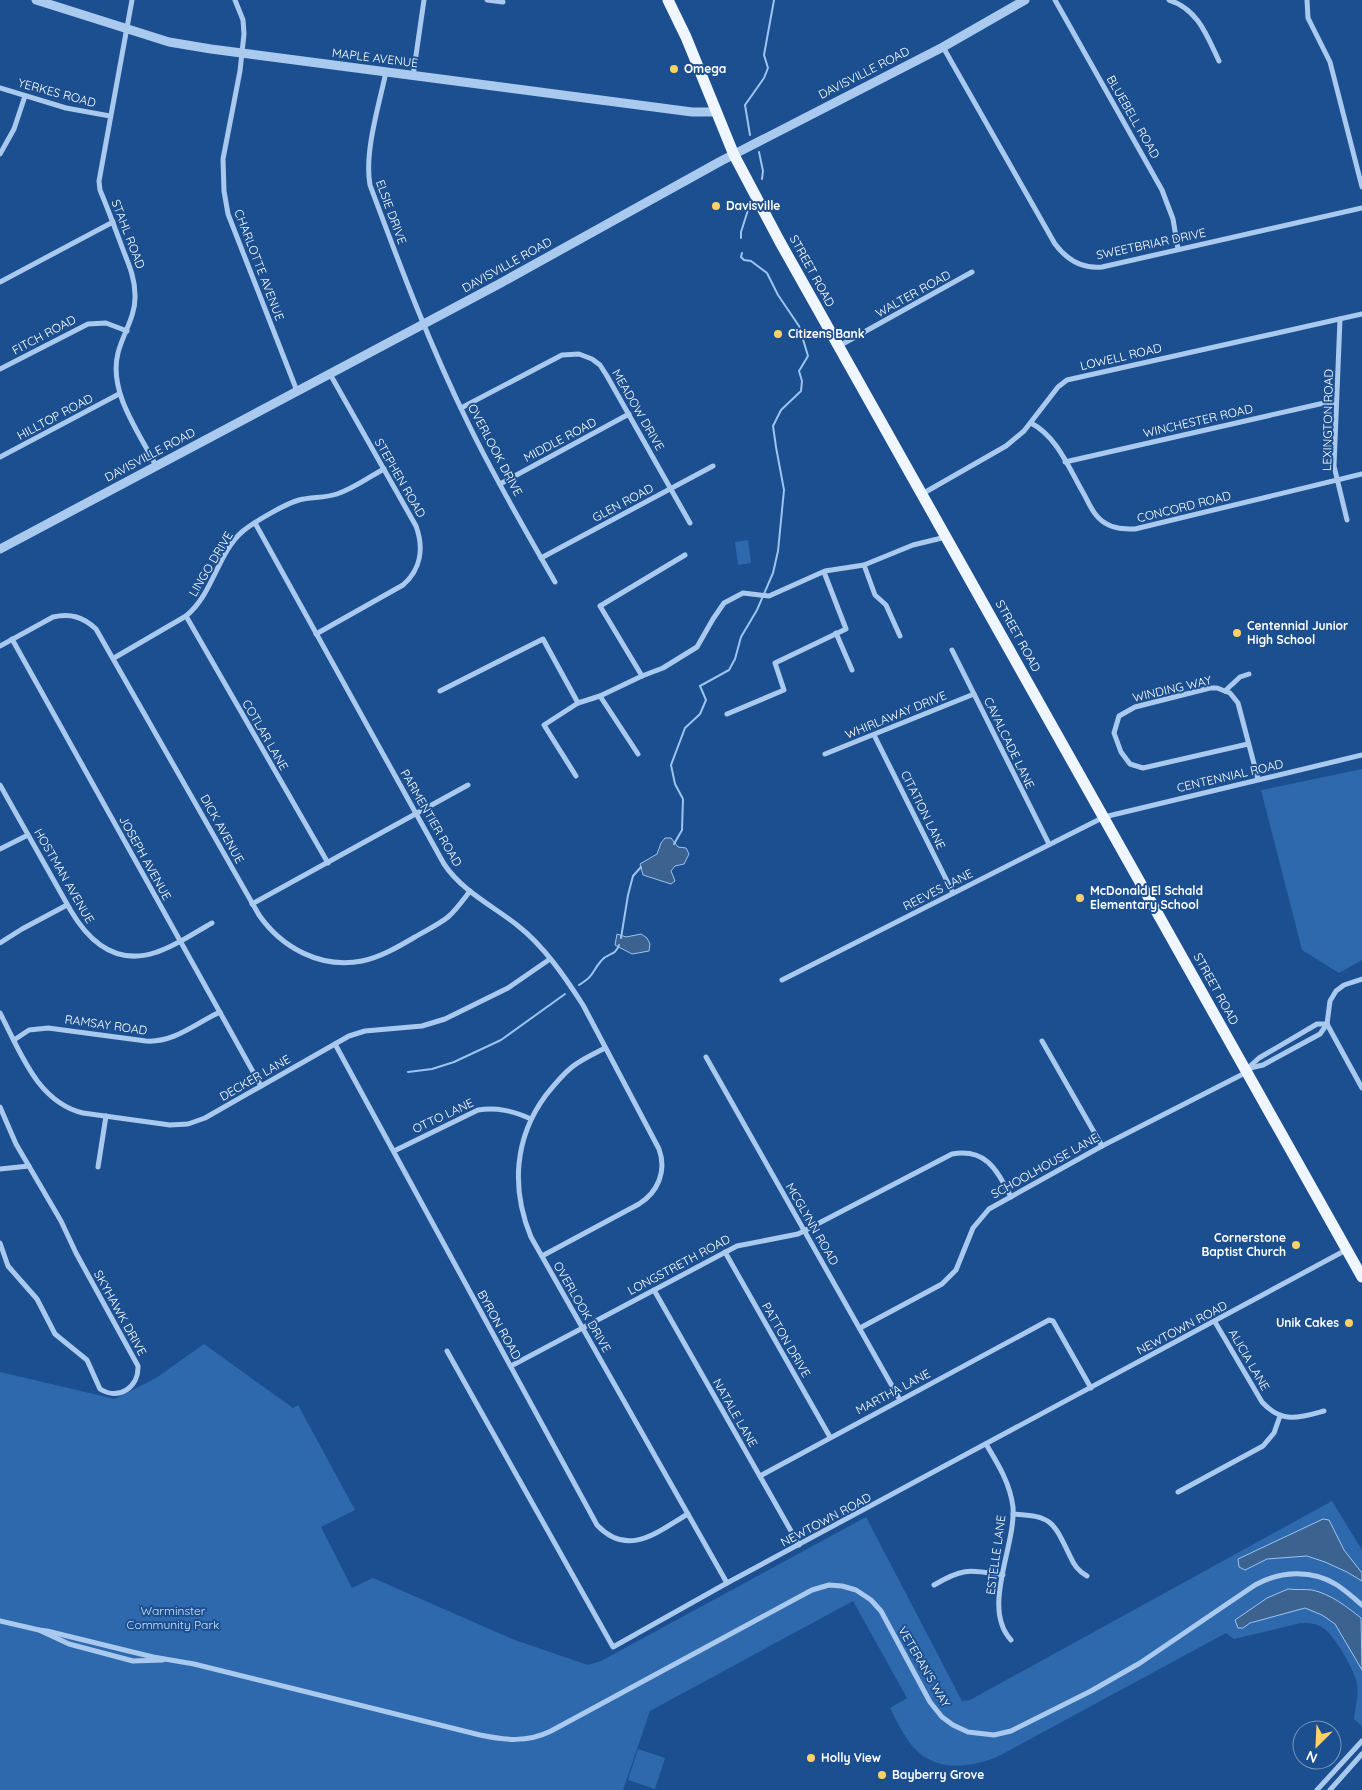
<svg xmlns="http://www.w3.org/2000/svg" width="1362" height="1790" font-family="Quicksand,sans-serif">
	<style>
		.green { fill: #2e69ad }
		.water { fill: #3c6290; stroke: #9cc4f0 }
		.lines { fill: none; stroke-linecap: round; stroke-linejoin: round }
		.stream { stroke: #9cc4f0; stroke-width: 2 }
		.minor { stroke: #a9c9ee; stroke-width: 5 }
		.tertiary { stroke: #a9c9ee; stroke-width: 9 }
		.primary { stroke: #f0f6ff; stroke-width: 11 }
		.poi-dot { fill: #ffd166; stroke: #1b4f8f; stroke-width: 2 }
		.labels { text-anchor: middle; stroke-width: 4; stroke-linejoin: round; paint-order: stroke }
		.street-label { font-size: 12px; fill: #fff; stroke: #1b4f8f }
		.poi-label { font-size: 12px; font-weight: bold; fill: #fff; stroke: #1b4f8f; text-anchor: start }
		.park-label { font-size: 12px; fill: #cfe3fa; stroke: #1b4f8f }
	</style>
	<rect width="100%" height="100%" fill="#1b4f8f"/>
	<!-- green -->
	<g class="green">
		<polygon points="748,540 751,563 738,565 735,542"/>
		<polygon points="1362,769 1362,960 1339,973 1302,950 1261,790"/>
		<path d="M204 1344 293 1408 298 1405 355 1510 321 1527 352 1588 373 1578 512 1639 588 1665 601 1661 866 1517 962 1701 970 1700 1332 1501 1362 1550V1726L1354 1719C1355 1708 1359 1694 1357 1684 1355 1671 1334 1634 1323 1628 1316 1623 1309 1623 1301 1623L1234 1639 1226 1633 997 1757C969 1768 937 1772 914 1748 904 1736 897 1722 890 1708L907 1698 853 1601 650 1711 623 1790H0V1372L115 1399 156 1378Z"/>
		<polygon points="638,1749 665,1758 655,1789 628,1780"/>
	</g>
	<!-- water -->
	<g class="water">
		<polygon points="665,838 671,838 678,847 686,848 689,854 684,864 675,866 671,871 675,881 671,884 643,875 640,864 657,854 661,843"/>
		<polygon points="617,934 626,937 641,934 647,938 650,944 649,951 632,954 615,945"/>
		<polygon points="1323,1519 1329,1520 1344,1550 1362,1573 1362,1581 1347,1572 1325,1562 1307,1556 1267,1559 1245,1570 1239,1567 1238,1559"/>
		<path d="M1288 1589C1296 1590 1305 1589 1312 1590 1331 1594 1347 1607 1361 1618L1362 1670 1335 1624 1322 1615 1305 1608 1250 1623 1243 1628H1238L1235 1620 1267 1598Z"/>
	</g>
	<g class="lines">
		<!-- stream -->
		<g class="stream">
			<polyline points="750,135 745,105 764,78 768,68 764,55 774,0"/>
			<polyline points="759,152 763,171 762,179"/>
			<polyline points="741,238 741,232 748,210"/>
			<polyline points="674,844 682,830 683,799 675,784 671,765 685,728 700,714 706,700 700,686 729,670 735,659 741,637 757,610 773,573 778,551 784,490 776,447 773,426 781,410 801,391 802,381 799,371 808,356 799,326 778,295 767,273 751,261 744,260 741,257 742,253"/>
			<polyline points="621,938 628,895 633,876 641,867"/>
			<path d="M579 985C595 975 591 973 601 961 608 952 615 957 619 945"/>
			<polyline points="408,1072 432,1069 454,1062 501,1040 565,994"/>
		</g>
		<!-- minor -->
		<g class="minor">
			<path d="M132 0 99 181 100 190C108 209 115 228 122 247 128 263 135 277 135 295 136 316 123 333 118 353 108 392 139 432 156 466"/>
			<polyline points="235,0 243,20 244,34 240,71 223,159 224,191 228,214 297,391"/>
			<polyline points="487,0 503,2"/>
			<polyline points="1055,0 1162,190 1173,219 1178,249"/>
			<path d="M1169 0C1198 9 1207 36 1219 61"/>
			<polyline points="1307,0 1308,18 1330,62 1362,187"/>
			<path d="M943 47 1055 244C1067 260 1082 269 1102 267L1362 208"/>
			<path d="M386 72C379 105 364 153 370 185 400 266 430 346 468 423 494 477 525 530 555 582"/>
			<polyline points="413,76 424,0"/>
			<polyline points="0,88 66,108 110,116"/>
			<polyline points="0,154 14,129 25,96"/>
			<polyline points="0,282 113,222"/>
			<polyline points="1340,319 1334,466 1347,520"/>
			<polyline points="839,346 972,272"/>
			<polyline points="0,369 88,324 106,323 127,331"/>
			<polyline points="461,408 562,355 579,354 592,359 600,365 607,376 690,523"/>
			<path d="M1031 423C1058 437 1070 471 1085 496 1090 506 1095 517 1105 523 1114 529 1124 529 1135 529L1362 474"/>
			<polyline points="0,457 119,394"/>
			<polyline points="1065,462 1324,403 1336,402"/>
			<polyline points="500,484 629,414"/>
			<polyline points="922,494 1006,446 1024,431 1058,387 1067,380 1362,314"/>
			<path d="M255 523 444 864C462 891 493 906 517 925 544 946 565 977 583 1005L659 1149C667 1171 658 1192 639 1204L542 1256"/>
			<polyline points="541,558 713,466"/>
			<polyline points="864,565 875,595 886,605 900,636"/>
			<polyline points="186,616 328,863"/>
			<polyline points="836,633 852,670"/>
			<path d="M316 634 403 585C421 569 424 548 416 526L330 374"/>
			<polyline points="12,639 261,1086"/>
			<path d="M0 646 53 617C71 613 83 617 96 629L259 915C282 948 321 969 362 961 381 957 398 947 415 937 425 931 438 925 448 917 456 910 463 900 470 891"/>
			<polyline points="952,650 1049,844"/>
			<path d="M114 658 186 616C214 593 217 553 243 531 254 522 285 504 299 500 312 497 325 498 337 494 353 489 369 477 384 469"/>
			<polyline points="642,676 600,606 685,555"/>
			<polyline points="440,691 543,639 578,703"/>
			<polyline points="1225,691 1240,677 1249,674"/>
			<polyline points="600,696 638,754"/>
			<polyline points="727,714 784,690 775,663 846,629 824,572"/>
			<polyline points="874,735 953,893"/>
			<polyline points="1248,744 1143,768 1130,764 1121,752 1114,733 1119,716 1135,707 1210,688 1217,688 1230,693 1238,703 1258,779"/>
			<polyline points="825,754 974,694"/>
			<polyline points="576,776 544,725 578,703 600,696 642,676 663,668 697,647 713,619 724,603 743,593 769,596 825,571 864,565 913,545 946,537"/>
			<path d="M0 785 71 911C90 943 117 966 157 952 176 946 194 933 212 923"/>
			<polyline points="0,849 28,835"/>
			<polyline points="252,904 468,785"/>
			<polyline points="0,943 22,929 67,905"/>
			<polyline points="1362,979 1344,985 1336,991 1330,1001 1327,1024 1362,1088"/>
			<polyline points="782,980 1104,817 1362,755"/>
			<path d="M0 1013C20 1051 37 1102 83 1113L170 1125 188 1124 205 1118 349 1036 365 1031 422 1026 445 1019 508 988 550 959"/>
			<path d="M14 1040 29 1030 48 1028 146 1041C174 1043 196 1023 220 1012"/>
			<polyline points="1042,1041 1102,1146"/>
			<path d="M335 1044 597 1525C628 1558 657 1532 688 1514"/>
			<path d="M605 1048C594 1054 582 1059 572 1067 562 1075 554 1085 546 1095 514 1138 511 1189 531 1237L727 1583"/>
			<polyline points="706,1057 900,1400"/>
			<polyline points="1248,1068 1259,1058 1317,1024 1327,1024"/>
			<polyline points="1246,1069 1263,1065 1320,1034 1327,1024"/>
			<path d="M0 1107 16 1144 61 1221 76 1253 138 1366C139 1387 119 1401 100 1389L87 1360 55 1334 37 1299 8 1266 0 1243"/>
			<path d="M394 1151 478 1110C497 1107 513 1111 531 1119"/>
			<polyline points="98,1167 106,1116"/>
			<polyline points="0,1169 29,1166"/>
			<polyline points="725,1252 830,1437"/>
			<polyline points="654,1290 799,1545"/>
			<path d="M1215 1322 1262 1402C1282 1424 1299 1418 1324 1411"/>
			<polyline points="860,1328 942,1284 956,1270 973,1228 989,1209 1102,1146 1247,1072"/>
			<polyline points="447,1351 613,1647 727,1583 1346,1250"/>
			<path d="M511 1366 737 1246 798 1234 952 1154C987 1148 997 1171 1011 1197"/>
			<path d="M986 1444C998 1464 1010 1483 1013 1507 1016 1546 981 1608 1011 1640"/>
			<polyline points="760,1476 1049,1320 1053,1321 1091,1388"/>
			<polyline points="1178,1492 1263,1446 1274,1433 1280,1416"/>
			<path d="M1013 1514C1052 1516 1053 1521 1070 1556 1074 1565 1078 1571 1087 1576"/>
			<path d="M934 1585C964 1567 970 1570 1003 1575"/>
			<polyline points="0,1621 39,1630 69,1644 133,1661 163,1660"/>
			<path d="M39 1630 47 1631 153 1657 194 1664 480 1735C504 1740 527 1743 551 1731L812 1590 829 1585 842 1586 856 1590 871 1600 881 1611 930 1702 942 1717 953 1725 968 1732 994 1735 1011 1731 1091 1691 1140 1663 1255 1585C1280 1571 1312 1569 1337 1585 1346 1591 1354 1598 1362 1605"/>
			<polyline points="1317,1790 1362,1741"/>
			<polyline points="1330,1790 1362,1754"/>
		</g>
		<!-- tertiary -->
		<g class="tertiary">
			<polyline points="36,0 169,42 211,49 692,112 717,112"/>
			<polyline points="0,549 499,284 721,161 943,47 1025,0"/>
		</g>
		<!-- primary -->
		<polyline class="primary" points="668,0 686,37 734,155 780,242 1362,1277"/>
	</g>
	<!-- markers -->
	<g class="poi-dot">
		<circle cx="674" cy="69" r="5"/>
		<circle cx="716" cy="206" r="5"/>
		<circle cx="778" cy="334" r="5"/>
		<circle cx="1237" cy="633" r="5"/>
		<circle cx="1080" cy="898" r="5"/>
		<circle cx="1296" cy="1245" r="5"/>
		<circle cx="1349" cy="1323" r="5"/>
		<circle cx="811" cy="1758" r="5"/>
		<circle cx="882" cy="1775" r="5"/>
	</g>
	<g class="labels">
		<!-- street labels -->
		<g class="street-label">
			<text transform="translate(375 58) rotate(7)" y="4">MAPLE AVENUE</text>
			<text transform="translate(864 73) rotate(-27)" y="4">DAVISVILLE ROAD</text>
			<text transform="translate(57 93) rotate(15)" y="4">YERKES ROAD</text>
			<text transform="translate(1133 117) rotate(60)" y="4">BLUEBELL ROAD</text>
			<text transform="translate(391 212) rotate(70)" y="4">ELSIE DRIVE</text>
			<text transform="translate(128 234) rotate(69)" y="4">STAHL ROAD</text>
			<text transform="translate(1151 244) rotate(-12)" y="4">SWEETBRIAR DRIVE</text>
			<text transform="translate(259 265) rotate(69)" y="4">CHARLOTTE AVENUE</text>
			<text transform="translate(507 265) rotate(-29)" y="4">DAVISVILLE ROAD</text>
			<text transform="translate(812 271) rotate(61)" y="4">STREET ROAD</text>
			<text transform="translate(913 294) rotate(-29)" y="4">WALTER ROAD</text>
			<text transform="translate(44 335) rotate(-28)" y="4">FITCH ROAD</text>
			<text transform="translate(1121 357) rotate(-13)" y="4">LOWELL ROAD</text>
			<text transform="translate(638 410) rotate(60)" y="4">MEADOW DRIVE</text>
			<text transform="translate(55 417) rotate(-28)" y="4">HILLTOP ROAD</text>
			<text transform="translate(1328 420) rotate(-89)" y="4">LEXINGTON ROAD</text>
			<text transform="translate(1198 421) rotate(-13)" y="4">WINCHESTER ROAD</text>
			<text transform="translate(560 440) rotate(-28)" y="4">MIDDLE ROAD</text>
			<text transform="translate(495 450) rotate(62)" y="4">OVERLOOK DRIVE</text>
			<text transform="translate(150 455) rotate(-28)" y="4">DAVISVILLE ROAD</text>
			<text transform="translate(400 478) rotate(60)" y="4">STEPHEN ROAD</text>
			<text transform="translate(623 503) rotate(-28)" y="4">GLEN ROAD</text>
			<text transform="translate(1184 507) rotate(-14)" y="4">CONCORD ROAD</text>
			<text transform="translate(211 564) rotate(-59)" y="4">LINGO DRIVE</text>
			<text transform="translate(1018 636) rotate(61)" y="4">STREET ROAD</text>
			<text transform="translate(1172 689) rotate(-13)" y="4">WINDING WAY</text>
			<text transform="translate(896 715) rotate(-22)" y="4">WHIRLAWAY DRIVE</text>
			<text transform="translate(265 735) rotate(60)" y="4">COTLAR LANE</text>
			<text transform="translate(1009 743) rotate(64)" y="4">CAVALCADE LANE</text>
			<text transform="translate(1230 776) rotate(-13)" y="4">CENTENNIAL ROAD</text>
			<text transform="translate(923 810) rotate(64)" y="4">CITATION LANE</text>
			<text transform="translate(431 818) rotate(60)" y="4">PARMENTIER ROAD</text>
			<text transform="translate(222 829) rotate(61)" y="4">DICK AVENUE</text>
			<text transform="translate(145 858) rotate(61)" y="4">JOSEPH AVENUE</text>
			<text transform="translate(64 876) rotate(60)" y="4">HOSTMAN AVENUE</text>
			<text transform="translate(938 890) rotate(-27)" y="4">REEVES LANE</text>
			<text transform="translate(1216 989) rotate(61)" y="4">STREET ROAD</text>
			<text transform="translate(106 1025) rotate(8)" y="4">RAMSAY ROAD</text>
			<text transform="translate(255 1078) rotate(-30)" y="4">DECKER LANE</text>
			<text transform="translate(443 1116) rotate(-25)" y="4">OTTO LANE</text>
			<text transform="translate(1045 1166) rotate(-29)" y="4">SCHOOLHOUSE LANE</text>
			<text transform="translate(812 1224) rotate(60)" y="4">MCGLYNN ROAD</text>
			<text transform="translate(679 1265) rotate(-28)" y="4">LONGSTRETH ROAD</text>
			<text transform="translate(582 1307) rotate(60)" y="4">OVERLOOK DRIVE</text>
			<text transform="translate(120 1313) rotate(61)" y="4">SKYHAWK DRIVE</text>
			<text transform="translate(499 1325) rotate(61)" y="4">BYRON ROAD</text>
			<text transform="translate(1182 1328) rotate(-28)" y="4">NEWTOWN ROAD</text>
			<text transform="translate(786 1340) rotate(60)" y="4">PATTON DRIVE</text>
			<text transform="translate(1249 1360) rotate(60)" y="4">ALICIA LANE</text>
			<text transform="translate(893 1392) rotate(-28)" y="4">MARTHA LANE</text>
			<text transform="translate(735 1413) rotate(60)" y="4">NATALE LANE</text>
			<text transform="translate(826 1520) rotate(-28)" y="4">NEWTOWN ROAD</text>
			<text transform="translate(996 1555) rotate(-82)" y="4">ESTELLE LANE</text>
			<text transform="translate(924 1667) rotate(60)" y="4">VETERAN'S WAY</text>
		</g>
		<!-- poi labels -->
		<g class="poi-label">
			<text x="684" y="73">Omega</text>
			<text x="726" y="210">Davisville</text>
			<text x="788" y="338">Citizens Bank</text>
			<text x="1247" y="630">Centennial Junior<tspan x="1247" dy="14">High School</tspan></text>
			<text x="1090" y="895">McDonald El Schald<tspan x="1090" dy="14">Elementary School</tspan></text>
			<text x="1286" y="1242" text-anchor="end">Cornerstone<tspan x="1286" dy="14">Baptist Church</tspan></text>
			<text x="1339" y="1327" text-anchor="end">Unik Cakes</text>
			<text x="821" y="1762">Holly View</text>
			<text x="892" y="1779">Bayberry Grove</text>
		</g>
		<!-- park labels -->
		<g class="park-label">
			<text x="173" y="1615">Warminster<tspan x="173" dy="14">Community Park</tspan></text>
		</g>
	</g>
	<!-- north arrow -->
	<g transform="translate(1317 1745) rotate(204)"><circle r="24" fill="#1b4f8f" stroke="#7695bc"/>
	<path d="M0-4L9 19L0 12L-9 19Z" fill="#ffd166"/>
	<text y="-8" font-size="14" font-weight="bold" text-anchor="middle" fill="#ffffff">N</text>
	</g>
</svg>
